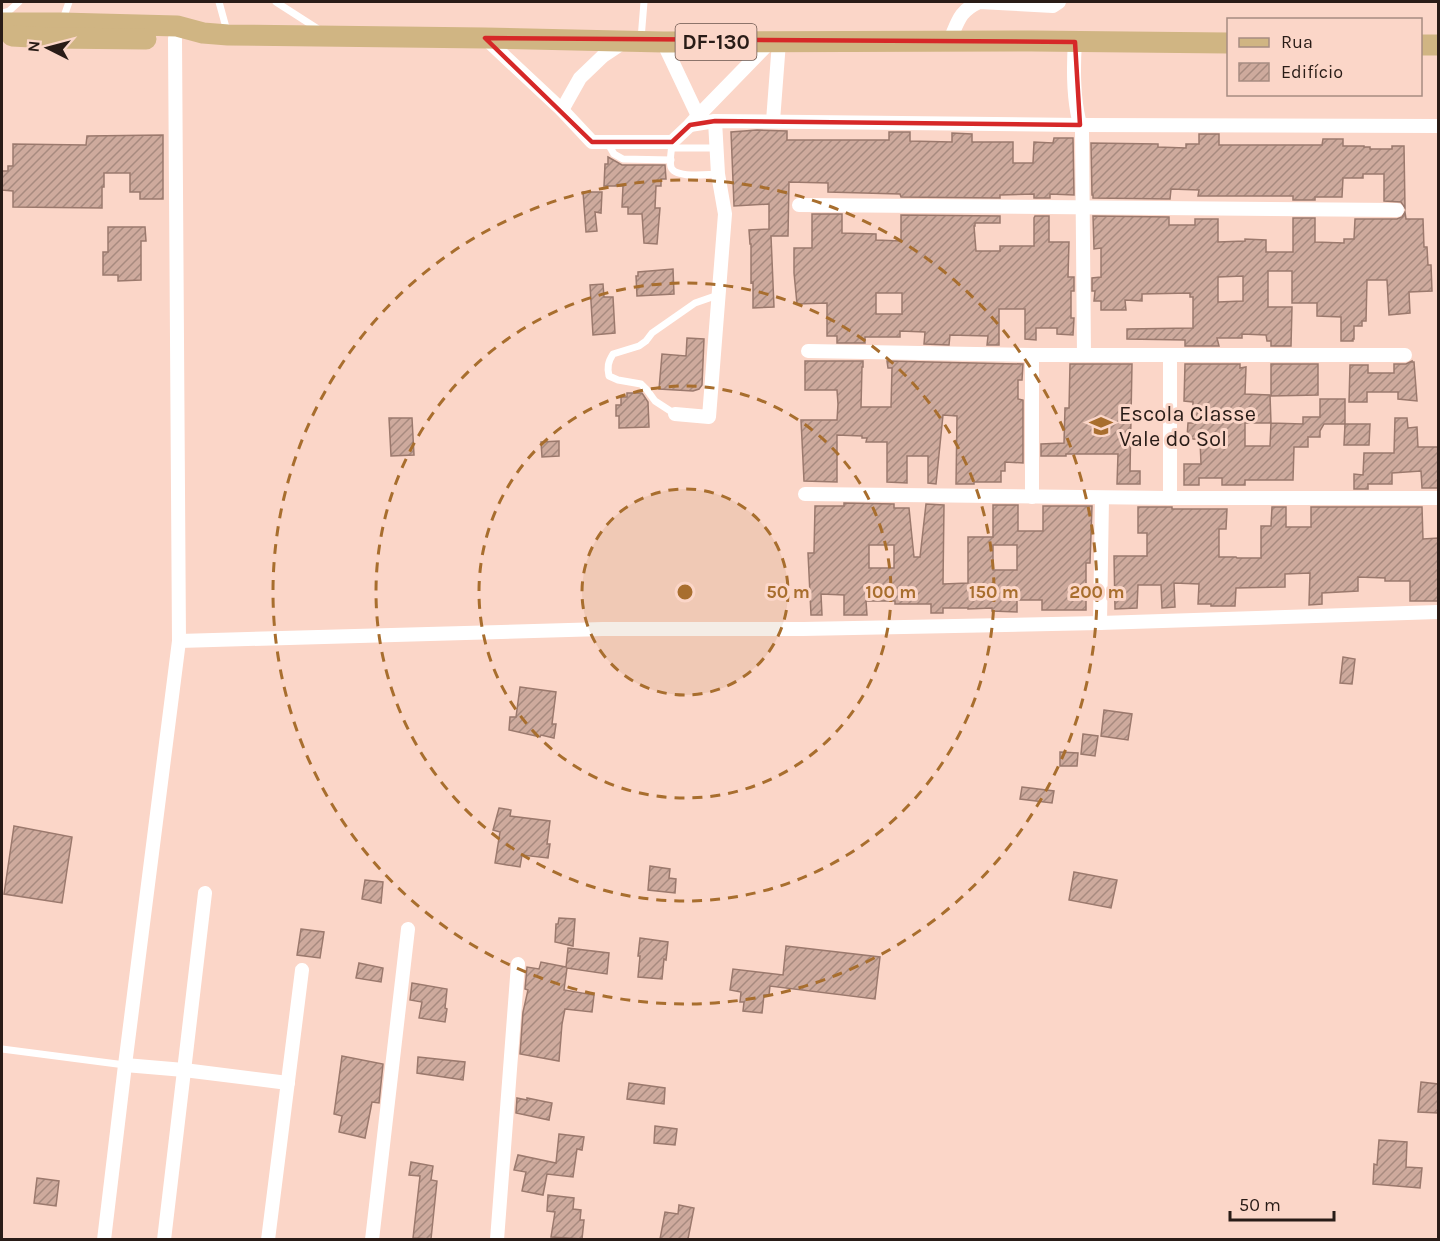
<svg xmlns="http://www.w3.org/2000/svg" width="1440" height="1241" font-family="Karla,sans-serif">
	<style>
		.building { fill: url(#building-hatch); stroke: #9b796d; stroke-width: 1.5; fill-rule: evenodd }
		.lines { fill: none; stroke-linecap: round; stroke-linejoin: round }
		.service { stroke: #fff; stroke-width: 7 }
		.minor { stroke: #fff; stroke-width: 14 }
		.primary { stroke: #d0b583; stroke-width: 21 }
		.marked { fill: none; stroke: #d62828; stroke-width: 4.5; stroke-linejoin: round }
		.ring { fill: none; stroke: #a86e2e; stroke-width: 3; stroke-dasharray: 10 8 }
		.labels { text-anchor: middle; stroke-width: 6; stroke-linejoin: round; paint-order: stroke }
		.shield { fill: #fbd6c8; stroke: #68544c; stroke-width: 1.5 }
		.shield-label { font-size: 21px; font-weight: bold; fill: #291c17 }
		.poi-label { font-size: 22px; fill: #291c17; stroke: #fbd6c8; text-anchor: start }
		.centre { fill: #a86e2e; stroke: #fbd6c8; stroke-width: 3 }
		.ring-label { font-size: 18px; text-anchor: middle; font-weight: bold; fill: #a86e2e; stroke: #fbd6c8; stroke-width: 6; stroke-linejoin: round; paint-order: stroke }
	</style>
	<defs>
		<pattern id="building-hatch" width="6" height="6" patternUnits="userSpaceOnUse" patternTransform="scale(1.5)"><rect width="6" height="6" fill="#ceaa9d"/><path d="M-1 1l2-2M0 6l6-6M5 7l2-2" fill="none" stroke="#a78a7f"/></pattern>
	</defs>
	<rect width="100%" height="100%" fill="#fbd6c8"/>
	<!-- building -->
	<g class="building">
		<polygon points="757,130 787,131 787,140 889,140 889,132 910,132 910,141 952,142 952,133 972,134 972,142 1013,142 1013,163 1033,163 1034,142 1053,143 1054,138 1073,138 1074,195 1050,194 1050,198 1034,198 1034,194 1000,195 1000,198 901,197 900,194 828,192 828,183 789,182 788,236 771,236 774,307 753,308 753,282 751,283 751,244 750,244 749,230 769,229 769,204 734,206 731,132"/>
		<polygon points="1199,134 1219,134 1219,145 1322,145 1323,139 1343,139 1343,146 1364,146 1364,147 1370,147 1370,149 1392,149 1392,146 1404,146 1405,208 1401,202 1384,201 1384,174 1363,174 1363,178 1343,178 1342,197 1315,197 1315,200 1293,200 1293,196 1198,196 1199,190 1171,189 1170,199 1093,198 1093,195 1092,195 1091,143 1158,144 1158,147 1186,148 1186,144 1199,144"/>
		<polygon points="163,135 163,199 140,199 140,192 130,192 130,173 104,173 104,187 102,187 102,208 13,207 13,191 2,190 2,171 8,171 8,166 13,166 13,144 86,145 87,136"/>
		<polygon points="608,157 622,165 665,165 666,179 661,179 661,186 656,186 655,208 660,208 657,244 644,243 642,214 628,214 628,207 622,207 623,186 604,186 605,164 608,164"/>
		<polygon points="583,192 602,192 601,213 595,212 597,231 586,232"/>
		<path d="M1405 212 1406 219H1423L1424 247H1427L1428 265H1431L1432 291 1409 292 1410 313 1389 315 1387 280H1367L1366 321H1362V326H1354V339H1353V341H1341V317L1317 316V303H1292V271H1268V307H1292L1291 346H1271V341H1267L1266 335 1242 334V338H1217L1219 346H1185V340L1127 339V329L1193 328V297H1190V293L1142 294V301L1125 300 1126 310H1101V301H1094L1095 291H1092V278L1101 277V248L1094 249 1093 216 1169 217V225H1195V219H1218V242L1245 241V239L1266 240V252H1293V218H1315V242L1344 243V239H1354L1355 219H1397L1402 217ZM1243 276V301L1218 302V277Z"/>
		<path d="M812 214H842V233L876 234V240L901 241V215L1000 216V223H975V226H974L976 251H1000V246H1034V218L1035 216H1049V242H1069L1068 277H1074V291H1071V318H1074L1073 335 1057 334V328H1036V340L1025 339V309H999V345H987L988 336 950 335 949 345 924 344 925 332 900 331V337H865V343H837V336H827V303L797 304 794 273V248H812ZM876 293H902V314H876Z"/>
		<polygon points="108,227 145,227 146,241 141,241 141,280 118,281 118,275 103,275 103,252 108,252"/>
		<polygon points="673,269 674,294 637,296 636,276 638,276 638,272"/>
		<polygon points="603,284 604,297 613,297 615,333 593,335 590,285"/>
		<polygon points="687,338 704,339 702,385 699,389 693,391 659,389 662,354 686,356"/>
		<polygon points="805,361 863,361 863,367 862,367 861,407 891,407 892,368 888,368 887,361 1023,364 1022,380 1018,380 1018,399 1023,400 1023,463 1005,462 1005,471 1001,471 1001,482 974,482 974,484 956,484 957,416 943,415 936,484 928,483 928,456 907,456 907,483 887,482 887,442 866,442 867,438 862,438 862,436 837,435 837,482 804,481 801,420 837,420 838,404 837,390 805,390"/>
		<polygon points="1412,361 1412,362 1414,362 1417,401 1398,399 1398,392 1367,392 1367,402 1349,402 1350,365 1368,365 1368,373 1394,373 1394,364 1406,364"/>
		<polygon points="1070,364 1132,364 1130,471 1140,471 1140,484 1117,484 1118,454 1066,454 1066,456 1041,456 1041,444 1064,443 1065,408 1069,408"/>
		<polygon points="1185,364 1240,364 1240,368 1246,367 1245,394 1270,395 1271,423 1245,423 1245,446 1270,446 1271,423 1303,424 1303,417 1320,417 1320,399 1345,399 1345,424 1324,424 1320,431 1320,437 1308,437 1308,447 1294,447 1293,480 1245,480 1245,485 1222,485 1222,478 1199,478 1199,485 1184,485 1184,464 1201,464 1200,440 1187,438 1188,423 1193,423 1193,402 1184,401"/>
		<polygon points="1271,364 1318,364 1318,395 1271,396"/>
		<polygon points="627,393 642,393 648,402 649,427 619,428 619,416 616,416 616,405 621,405 621,397 627,397"/>
		<polygon points="389,418 412,418 414,455 391,456"/>
		<polygon points="1395,418 1407,418 1408,428 1417,427 1418,447 1438,447 1438,488 1422,488 1421,471 1392,473 1392,484 1368,484 1368,489 1354,489 1354,474 1363,475 1364,453 1394,453"/>
		<polygon points="1345,424 1370,424 1369,445 1344,445"/>
		<polygon points="559,441 559,456 542,457 541,442"/>
		<path d="M844 503 894 504V508H909L914 557H920L926 504 944 505 943 584 968 583V537H993V505H1018V531H1043V506H1092L1090 563H1086V610H1042V600H1017V612L992 611V608L968 609V608H943V613H931V604H895V601H866L867 615H844V595L821 594 822 615H811L808 553H814L815 506H844ZM869 545H894V568H869ZM993 545H1017V570H993Z"/>
		<polygon points="1138,507 1172,507 1172,509 1227,509 1226,529 1219,529 1219,557 1236,557 1237,558 1261,558 1261,526 1271,526 1272,507 1286,507 1286,527 1311,527 1311,507 1422,507 1423,539 1438,538 1438,601 1410,601 1410,581 1385,581 1385,578 1358,577 1358,591 1322,593 1322,604 1309,605 1310,573 1285,574 1285,587 1236,588 1235,606 1211,606 1211,604 1198,604 1199,584 1174,583 1175,607 1162,608 1161,585 1138,585 1137,608 1115,609 1114,556 1147,556 1147,533 1138,533"/>
		<polygon points="1343,657 1355,659 1352,684 1340,683"/>
		<polygon points="520,687 556,692 552,724 556,724 554,738 541,735 540,737 509,730 510,717 516,717"/>
		<polygon points="1104,710 1132,714 1128,740 1101,736"/>
		<polygon points="1083,734 1098,736 1095,756 1081,754"/>
		<polygon points="1060,752 1078,753 1077,766 1060,766"/>
		<polygon points="1022,787 1054,791 1052,803 1020,799"/>
		<polygon points="499,808 511,810 510,816 550,821 547,844 550,844 548,858 522,855 520,867 495,863 500,832 493,830"/>
		<polygon points="14,826 72,837 62,903 4,894"/>
		<polygon points="650,866 670,869 669,878 676,879 675,893 648,890"/>
		<polygon points="1074,872 1117,880 1111,908 1069,900"/>
		<polygon points="365,880 383,882 381,903 362,899"/>
		<polygon points="559,918 575,919 573,946 555,942 556,924 558,924"/>
		<polygon points="301,929 324,932 320,958 297,955"/>
		<polygon points="640,938 668,942 666,960 664,959 662,979 638,977 640,956 638,956"/>
		<polygon points="786,946 880,957 875,999 770,986 769,995 764,995 762,1013 743,1011 744,1002 740,1002 741,992 730,990 733,969 783,975"/>
		<polygon points="568,948 609,953 607,974 567,968 564,990 594,995 592,1012 565,1009 562,1024 559,1061 520,1054 523,1012 528,990 525,989 527,967 539,969 541,962 566,967"/>
		<polygon points="359,963 383,968 381,982 356,978"/>
		<polygon points="412,983 447,989 445,1008 447,1009 445,1022 419,1018 422,1002 410,1000"/>
		<polygon points="342,1056 383,1064 379,1103 372,1102 365,1138 339,1132 342,1116 334,1114"/>
		<polygon points="418,1057 465,1062 463,1080 417,1073"/>
		<polygon points="1421,1082 1438,1084 1438,1113 1418,1112"/>
		<polygon points="629,1083 665,1088 664,1104 627,1099"/>
		<polygon points="517,1098 527,1100 527,1098 552,1103 549,1120 516,1113"/>
		<polygon points="655,1126 677,1129 675,1145 654,1143"/>
		<polygon points="559,1134 584,1137 582,1150 577,1149 573,1177 547,1174 543,1195 522,1191 526,1172 514,1170 518,1155 556,1163"/>
		<polygon points="1379,1140 1407,1142 1406,1167 1422,1168 1420,1188 1373,1184 1374,1164 1377,1165"/>
		<polygon points="411,1162 433,1166 431,1180 437,1181 431,1239 413,1238 420,1176 409,1175"/>
		<polygon points="37,1178 59,1181 56,1206 34,1203"/>
		<polygon points="548,1195 574,1198 573,1209 581,1210 580,1220 584,1220 582,1239 551,1237 555,1212 547,1211"/>
		<polygon points="679,1205 694,1208 688,1239 660,1239 665,1212 678,1214"/>
	</g>
	<g class="lines">
		<!-- service -->
		<g class="service">
			<polyline points="219,2 227,31"/>
			<polyline points="276,2 318,29"/>
			<polyline points="2,13 9,11 19,2"/>
			<polyline points="63,19 69,2"/>
			<polyline points="641,39 644,2"/>
			<polyline points="607,142 614,154 623,159 671,160"/>
			<path d="M672 142C672 149 669 160 671 167 675 179 707 174 718 174"/>
			<polyline points="672,148 717,148"/>
			<path d="M675 414 655 401 647 390 641 384 618 380 609 376C607 367 608 362 613 354L639 346 646 341 652 333 695 303 718 295"/>
			<polyline points="2,1049 125,1065"/>
		</g>
		<!-- minor -->
		<g class="minor">
			<polyline points="485,38 562,110 592,142 672,142 690,125 698,116 770,42"/>
			<polyline points="663,42 698,116"/>
			<path d="M949 42C958 22 959 11 979 2L1053 6 1059 2"/>
			<path d="M1075 42C1073 71 1073 104 1082 131L1084 355"/>
			<polyline points="562,110 580,78 603,56 624,42"/>
			<polyline points="773,121 779,42"/>
			<polyline points="690,125 715,121 1080,125 1438,126"/>
			<polyline points="799,205 1397,210"/>
			<polyline points="808,351 1032,355 1405,355"/>
			<polyline points="1170,355 1170,498"/>
			<polyline points="675,414 709,417 725,214 718,174 715,121"/>
			<polyline points="805,494 1170,498 1438,498"/>
			<polyline points="1032,497 1032,355"/>
			<polyline points="1100,623 1102,498"/>
			<polyline points="179,641 603,629 803,629 1100,623 1438,612"/>
			<polyline points="125,1065 184,1070 288,1083"/>
			<polyline points="104,1240 125,1065 179,641 175,39 177,26"/>
			<polyline points="164,1240 205,893"/>
			<polyline points="268,1240 302,970"/>
			<polyline points="372,1240 408,929"/>
			<polyline points="497,1240 518,964"/>
		</g>
		<!-- primary -->
		<g class="primary">
			<polyline points="2,23 62,23 177,26 203,33 228,35 485,38 663,42 1031,41 1228,43"/>
			<polyline points="12,36 50,38 146,39"/>
			<polyline points="1420,45 1438,45"/>
		</g>
	</g>
	<!-- marked area -->
	<path class="marked" d="M485 38 1075 42 1080 125 715 121 690 125 672 142H592Z"/>
	<!-- distance rings -->
	<circle cx="685" cy="592" r="103" fill="#a86e2e" fill-opacity=".12"/>
	<g class="ring">
		<circle cx="685" cy="592" r="103"/>
		<circle cx="685" cy="592" r="206"/>
		<circle cx="685" cy="592" r="309"/>
		<circle cx="685" cy="592" r="412"/>
	</g>
	<!-- icons -->
	<defs>
		<g id="school-bare" transform="scale(1.8)"><path d="M0-5L7-2L0 1L-7-2ZM-4 1L0 2.5L4 1V4Q0 6-4 4Z" fill="#a86e2e" stroke="#fbd6c8" stroke-width="2.5" paint-order="stroke"/></g>
	</defs>
	<g fill-rule="evenodd">
		<use href="#school-bare" x="1101" y="426"/>
	</g>
	<g class="labels">
		<!-- shield labels -->
		<rect class="shield" x="675.5" y="24" width="81" height="36" rx="4.5"/>
		<g class="shield-label">
			<text x="716" y="49">DF-130</text>
		</g>
		<!-- poi labels -->
		<g class="poi-label">
			<text x="1119" y="421">Escola Classe<tspan x="1119" dy="25">Vale do Sol</tspan></text>
		</g>
	</g>
	<circle cx="685" cy="592" r="9" class="centre"/>
	<g class="ring-label">
		<text x="788" y="598">50 m</text>
		<text x="891" y="598">100 m</text>
		<text x="994" y="598">150 m</text>
		<text x="1097" y="598">200 m</text>
	</g>
	<!-- border -->
	<rect width="1440" height="1241" fill="none" stroke="#291c17" stroke-width="6"/>
	<!-- legend -->
	<rect x="1227" y="18" width="195" height="78" fill="#fbd6c8" stroke="#a78c81" stroke-width="1.5"/>
	<rect x="1239" y="38" width="30" height="9" fill="#d0b583" stroke="#a78c81" stroke-width="1.5"/>
	<text x="1281" y="48" font-size="18" fill="#291c17">Rua</text>
	<rect x="1239" y="63" width="30" height="18" fill="url(#building-hatch)" stroke="#a78c81" stroke-width="1.5"/>
	<text x="1281" y="78" font-size="18" fill="#291c17">Edifício</text>
	<!-- north arrow -->
	<g transform="translate(48 48) rotate(276)" stroke="#fbd6c8" stroke-width="4.5" paint-order="stroke">
	<path d="M0-4.5L10 22L0 15L-10 22Z" fill="#291c17"/>
	<text y="-9" font-size="16" font-weight="bold" text-anchor="middle" fill="#291c17">N</text>
	</g>
	<!-- scale -->
	<path d="M1230 1211v9h104v-9" fill="none" stroke="#291c17" stroke-width="3"/>
	<text x="1239" y="1211" font-size="18" fill="#291c17" stroke="#fbd6c8" stroke-width="4.5" paint-order="stroke">50 m</text>
</svg>
